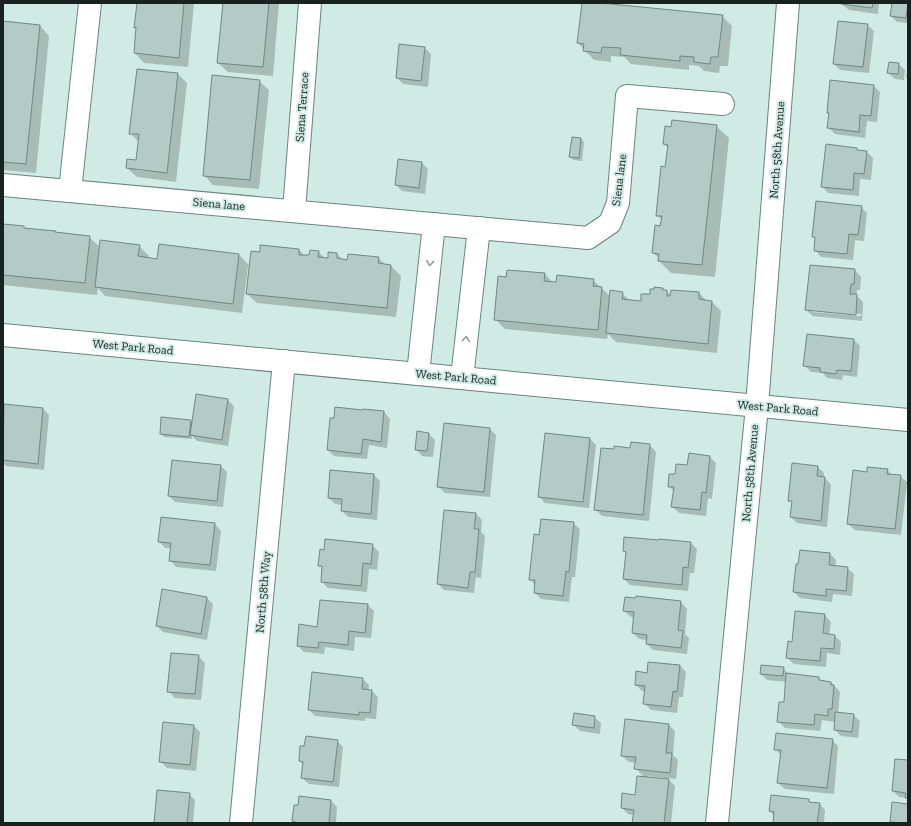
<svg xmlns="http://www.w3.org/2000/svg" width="911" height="826" font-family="'Zilla Slab',serif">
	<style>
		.shadow { fill: #0003; fill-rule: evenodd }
		.building { fill: #b2ccc5; stroke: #6f8882 }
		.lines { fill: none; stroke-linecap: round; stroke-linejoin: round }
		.minor-casing { stroke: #6b847d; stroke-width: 24 }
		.minor { stroke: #fff; stroke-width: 22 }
		.oneway { stroke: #979c9a }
		.labels { text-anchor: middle; stroke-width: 4; stroke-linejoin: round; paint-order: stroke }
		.street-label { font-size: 12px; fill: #18221f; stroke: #d0ebe3 }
	</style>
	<rect width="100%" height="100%" fill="#d0ebe3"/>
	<!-- shadow -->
	<g class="shadow">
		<polygon points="138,3 194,3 188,67 144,63 135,53 137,29 135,27"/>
		<polygon points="224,3 279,3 273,76 228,72 218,63"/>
		<polygon points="583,3 591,3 722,16 732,26 728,66 720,66 719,73 704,71 699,66 689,65 689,70 631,64 624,57 611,56 611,62 594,60 578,43"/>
		<polygon points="843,3 879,3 878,14 849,10 842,4"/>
		<polygon points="893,3 908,4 908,23 897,22 891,16"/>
		<polygon points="3,22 40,26 49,36 36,173 3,170"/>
		<polygon points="867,25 874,31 869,73 840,70 834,64"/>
		<polygon points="425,48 431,54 428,87 403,84 397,78"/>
		<polygon points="898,64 905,70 904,80 895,79 888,73"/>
		<polygon points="907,70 908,70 908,79 906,77"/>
		<path d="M178 74 187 83 176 182 137 177 127 168 137 161 139 142 130 133ZM136 168 147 170V171L136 170Z"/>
		<polygon points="259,81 269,90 259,189 213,185 204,175"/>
		<polygon points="874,86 880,92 877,122 867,121 865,138 835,134 829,128 830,115 828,113"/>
		<polygon points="716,126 729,138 715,277 671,273 659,261 659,258 653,253 661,227 662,220 657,215 666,168 668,148 664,144"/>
		<polygon points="581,139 584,142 582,161 573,160 570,157"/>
		<polygon points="857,149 859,151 867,152 873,158 871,180 860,179 859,196 828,193 822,186"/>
		<polygon points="421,162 428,169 425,194 402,191 396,185"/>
		<polygon points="861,207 867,213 864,241 855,240 853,260 821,257 815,250 816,239 813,236"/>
		<polygon points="3,225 23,227 25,229 89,237 101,248 139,246 149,256 148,259 158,260 239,255 250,266 261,253 299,250 305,256 310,256 318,252 325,258 329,259 337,254 343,260 348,261 378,258 386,265 391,266 401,276 396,317 257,303 247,294 250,267 248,266 242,313 105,296 98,288 97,295 3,285"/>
		<path d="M811 266 855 270 861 277 860 290H857L856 295 863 302 862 321 813 316 806 310ZM812 310 861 314V316L812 312Z"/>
		<polygon points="545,274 553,283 593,280 610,296 622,293 630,301 642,302 651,295 662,289 664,291 667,291 671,296 671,291 699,293 707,301 712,302 721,311 717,353 616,342 608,334 607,339 505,329 495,319 507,278"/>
		<polygon points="854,340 860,346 857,377 843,375 842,380 827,378 823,373 811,372 804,365"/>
		<polygon points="228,400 234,406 228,446 197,441 192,436 192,439 164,437 161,434 191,421 193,423"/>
		<polygon points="5,405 43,409 49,415 44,470 6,466 3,463 3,422"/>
		<polygon points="363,410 384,412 390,419 387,448 369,445 367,459 334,456 328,450 363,411"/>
		<polygon points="490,429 496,435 490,497 445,493 438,486"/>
		<polygon points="429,434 435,440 433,457 422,456 416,449"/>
		<polygon points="590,439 596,445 589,508 545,503 539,497"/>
		<polygon points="650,445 656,452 649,521 602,516 595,509 615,450 631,449"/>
		<polygon points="710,457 716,463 712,499 708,498 706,516 679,513 672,506 674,492 669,486 676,475 688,466"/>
		<polygon points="172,461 221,466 227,472 223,507 175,502 169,496"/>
		<polygon points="793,464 818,467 824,473 824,478 825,478 831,485 827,527 797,523 791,517 793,504 789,500"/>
		<polygon points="887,470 892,475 900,476 907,482 901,535 855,530 848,524 868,473"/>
		<polygon points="374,475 380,481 377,520 348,517 342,511 343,505 335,504 329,498"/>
		<polygon points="476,514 482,520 481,532 485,536 481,578 476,577 474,593 444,590 438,584"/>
		<polygon points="573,523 580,529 575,577 572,577 569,602 541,599 535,593 535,585 530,579 540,536"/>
		<polygon points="215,524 221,531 216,571 176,567 170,560 171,548 165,548 159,541"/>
		<polygon points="691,543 697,549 694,573 690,573 688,591 630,585 624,579 627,554 624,551"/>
		<polygon points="372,545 379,552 377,570 369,569 367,592 328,588 322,582 323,569 319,565"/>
		<polygon points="830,554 836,560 835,567 847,568 854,574 852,596 833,594 832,602 800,598 794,592"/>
		<polygon points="163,590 207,598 213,604 207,640 163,632 157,626"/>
		<polygon points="681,602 687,609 685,634 689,638 687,654 653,650 647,644 647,640 639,639 633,633 634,618 631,617 624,611"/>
		<polygon points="368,605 374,611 371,638 355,637 354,651 325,647 324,654 304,652 298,646 318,628"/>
		<polygon points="825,615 831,622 829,635 835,636 841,642 840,655 827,653 826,667 794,664 787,658 793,643"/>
		<polygon points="198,656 205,663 201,700 175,698 168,691"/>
		<polygon points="680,666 686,672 683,697 679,697 677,713 651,710 645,704 646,691 642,691 636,685 648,674"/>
		<polygon points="783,668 789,674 819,678 823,682 831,682 840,692 838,713 853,715 860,721 858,738 841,736 835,730 835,722 822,720 820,731 785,728 778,721 784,703 787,682 767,680 761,674"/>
		<polygon points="362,678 369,685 368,691 372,691 378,697 376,719 365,718 365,721 315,716 309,710"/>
		<polygon points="594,717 601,723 600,734 580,731 574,725"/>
		<polygon points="164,723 194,726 200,732 196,771 167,768 160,761"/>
		<polygon points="669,725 675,731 673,755 678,760 676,779 648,776 648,778 669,780 675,786 671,823 633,823 634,815 628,814 622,808 636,796 644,777 636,769 636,763 629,762 622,756"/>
		<polygon points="832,740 838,746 834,794 785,789 778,783 781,755 775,749"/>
		<polygon points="337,741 343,747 339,787 309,784 302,778 304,765 300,761"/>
		<polygon points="908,761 908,799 907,798 899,797 893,791"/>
		<polygon points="189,794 195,800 193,823 155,823"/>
		<polygon points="809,800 811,803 819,803 825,810 824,823 774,823 774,816 770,811"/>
		<polygon points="331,801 337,807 336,823 295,823 293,821"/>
	</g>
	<!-- building -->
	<g class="building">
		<polygon points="137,3 184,3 179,58 134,53 136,27 134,28"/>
		<polygon points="223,3 269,3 263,67 217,63"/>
		<polygon points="582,3 601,3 723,15 718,57 711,57 710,64 694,62 694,57 680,56 680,61 620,55 621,48 602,47 601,53 583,51 584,44 577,43"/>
		<polygon points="842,3 873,3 872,8 841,4"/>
		<polygon points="892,3 908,3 906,18 890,16"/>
		<polygon points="3,21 40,25 26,164 3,162"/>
		<polygon points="838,21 868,24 863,67 833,64"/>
		<polygon points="399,44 425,47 421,81 396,78"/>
		<polygon points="889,62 899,63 898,74 887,73"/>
		<polygon points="137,69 178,73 167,173 126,168 127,159 136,160 139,134 129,134"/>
		<polygon points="212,75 260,80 250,180 203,176"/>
		<polygon points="830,80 874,85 871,116 860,115 859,132 827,128 829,113 827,113"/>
		<polygon points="672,120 717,125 702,265 658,261 659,254 652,253 655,225 660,226 662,216 656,216 661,166 665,167 668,145 663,144 665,126 671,127"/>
		<polygon points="572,137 581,138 579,158 569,157"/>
		<polygon points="826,144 857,148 857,150 867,151 864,174 854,173 853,190 821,187"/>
		<polygon points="398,159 422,162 419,188 395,185"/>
		<polygon points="816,201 862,206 858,235 849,234 847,254 814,251 815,237 812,237"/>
		<polygon points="3,224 24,226 24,228 56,231 55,232 90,236 85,283 3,275"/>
		<polygon points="100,240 140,245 138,256 157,259 159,244 239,254 233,304 95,287"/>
		<polygon points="260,245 299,249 299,255 309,255 310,250 319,251 318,257 328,258 328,252 337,253 337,258 347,260 348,254 379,257 378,263 391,265 387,308 246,294 251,251 260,252"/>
		<polygon points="810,265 855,269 854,284 851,284 850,294 857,294 856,315 805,310"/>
		<polygon points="507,270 545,273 544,281 556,282 557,275 594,279 593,286 602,287 598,330 494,320 498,276 506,277"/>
		<polygon points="654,287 663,288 663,290 667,290 667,296 670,296 671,290 699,292 699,299 712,301 708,344 606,333 610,290 623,292 622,299 641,301 641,294 650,294 650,289 654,289"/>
		<polygon points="807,334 854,339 851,371 837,370 836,374 820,372 820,368 803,366"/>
		<polygon points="196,394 228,399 222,440 190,435"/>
		<polygon points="4,404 43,408 38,464 3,460"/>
		<polygon points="335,407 362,410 363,409 384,411 381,442 363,439 361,454 327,450 330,418 334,418"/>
		<polygon points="161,417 191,420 189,437 160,434"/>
		<polygon points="444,423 490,428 484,492 437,487"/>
		<polygon points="417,431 429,433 427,451 415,450"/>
		<polygon points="545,433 590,438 583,502 538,497"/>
		<polygon points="631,442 650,444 643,515 594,510 601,448 614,449 614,446 630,448"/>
		<polygon points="689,453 710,456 706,493 702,492 700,510 671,507 674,487 668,487 669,474 675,474 676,464 687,465"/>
		<polygon points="172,460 221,465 217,501 168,496"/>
		<polygon points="792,463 818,466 817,476 825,477 821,521 790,517 792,501 788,501"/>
		<polygon points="867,467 888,469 887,474 901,475 895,529 847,524 853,470 867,472"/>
		<polygon points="330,470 374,474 371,514 341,511 342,499 328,498"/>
		<polygon points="444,510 476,513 474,529 479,529 475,572 470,572 468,588 437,584"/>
		<polygon points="161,517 215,523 210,565 169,561 171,543 158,542"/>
		<polygon points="541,519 574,522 569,572 566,571 563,596 534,593 535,580 529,580 534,534 539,535"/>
		<polygon points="624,537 659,540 659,539 691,542 688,568 683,567 682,585 623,579 626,552 623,551"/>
		<polygon points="325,539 373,544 371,564 363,563 361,586 321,582 322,566 318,566 320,549 324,550"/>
		<polygon points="800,550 830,553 829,565 848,567 846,591 826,589 826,596 793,592 796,564 798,564"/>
		<polygon points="162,589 207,597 201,634 156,626"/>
		<polygon points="636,596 681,601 678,630 683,631 681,648 646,644 647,635 632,633 634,612 623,611 625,597 635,598"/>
		<polygon points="320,600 368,604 365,633 349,631 348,645 319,642 318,648 297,646 299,624 317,627"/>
		<polygon points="795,611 825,614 823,633 835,635 834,649 821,648 820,661 786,658 788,641 792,642"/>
		<polygon points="171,653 199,655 195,694 167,692"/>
		<polygon points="648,662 680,665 677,692 673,691 671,707 643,704 645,686 635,685 636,671 647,673"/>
		<polygon points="761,665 784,667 783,676 760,674"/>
		<polygon points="312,672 363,678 362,689 372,690 370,713 359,712 359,715 308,710"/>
		<polygon points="786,673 819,677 819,680 831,682 831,685 834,685 832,709 828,709 828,716 815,714 814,725 777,722 779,702 784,702"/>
		<polygon points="835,712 854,714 852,732 834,730"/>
		<polygon points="574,713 595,716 594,728 572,725"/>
		<polygon points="625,719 669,724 666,753 672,753 670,773 634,769 636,757 621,756"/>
		<polygon points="163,722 194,725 190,765 159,762"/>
		<polygon points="776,733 833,739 827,788 777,783 781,750 774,750"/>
		<polygon points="306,736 338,740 333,782 301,778 303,762 299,761 300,746 304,746"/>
		<polygon points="895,759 908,760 908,798 905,798 906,793 892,791"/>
		<polygon points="637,776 669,779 664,823 632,823 634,810 621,808 622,793 635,795"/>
		<polygon points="157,790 190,793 187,823 154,823"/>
		<polygon points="771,795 809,799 809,802 820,803 817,823 773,823 774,812 769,811"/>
		<polygon points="299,796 331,800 329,823 296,823 296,822 292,821 294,805 298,805"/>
		<polygon points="892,802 908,804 908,823 890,822"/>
	</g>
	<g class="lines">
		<!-- minor casing -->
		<g class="minor-casing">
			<g id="minor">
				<polyline points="3,185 588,238 610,223 618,203 627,96 723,104"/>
				<polyline points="70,191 90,3"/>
				<polyline points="294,211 310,3"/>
				<polyline points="3,335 908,420"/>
				<polyline points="418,374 434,224"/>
				<polyline points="462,378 479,228"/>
				<polyline points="241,823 284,361"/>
				<polyline points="717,823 757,406 788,3"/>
			</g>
		</g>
		<!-- minor -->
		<use href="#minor" class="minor"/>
	</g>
	<!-- one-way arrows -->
	<defs><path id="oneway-chevron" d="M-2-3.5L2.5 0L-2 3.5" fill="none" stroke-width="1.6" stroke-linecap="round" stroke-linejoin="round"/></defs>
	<g class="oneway">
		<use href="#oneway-chevron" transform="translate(430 263) rotate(96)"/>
		<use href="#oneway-chevron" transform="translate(466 339) rotate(-84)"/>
	</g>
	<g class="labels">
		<!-- street labels -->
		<g class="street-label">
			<text transform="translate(302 107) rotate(-86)" y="4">Siena Terrace</text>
			<text transform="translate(777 150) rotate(-86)" y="4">North 58th Avenue</text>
			<text transform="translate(619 180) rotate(-83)" y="4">Siena lane</text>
			<text transform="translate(219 204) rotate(5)" y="4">Siena lane</text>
			<text transform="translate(133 347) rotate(5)" y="4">West Park Road</text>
			<text transform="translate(456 377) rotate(5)" y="4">West Park Road</text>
			<text transform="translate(778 408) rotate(5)" y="4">West Park Road</text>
			<text transform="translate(750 473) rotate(-85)" y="4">North 58th Avenue</text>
			<text transform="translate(263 592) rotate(-85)" y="4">North 58th Way</text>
		</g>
	</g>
	<!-- border -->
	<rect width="911" height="826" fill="none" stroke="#18221f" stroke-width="8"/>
</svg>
